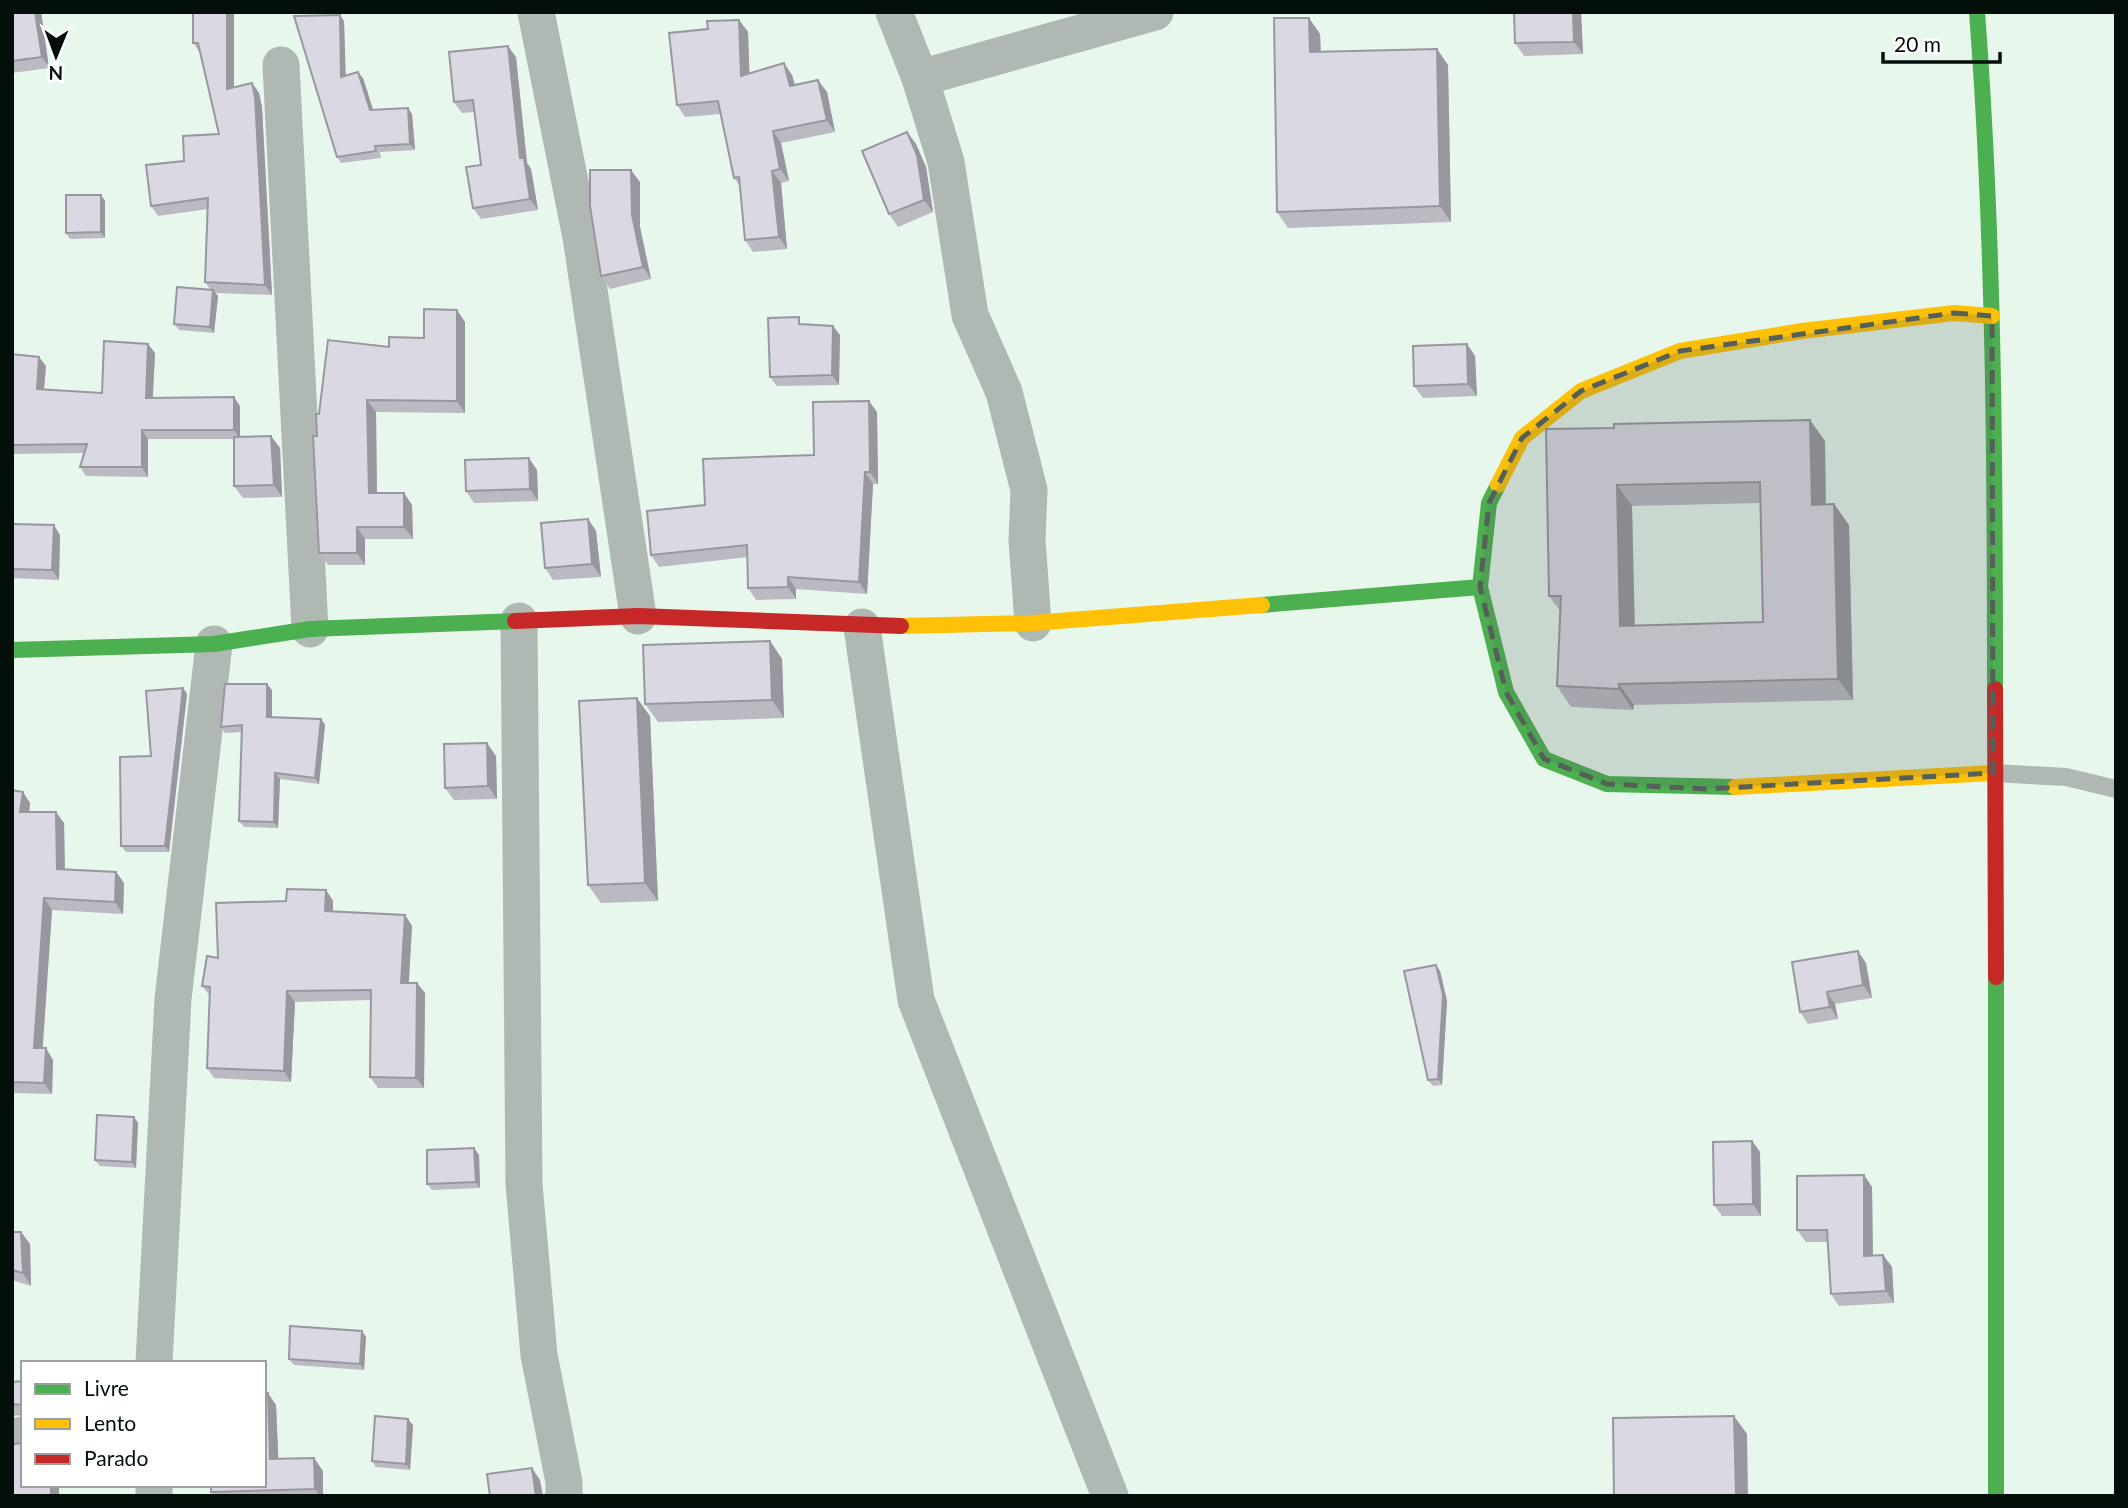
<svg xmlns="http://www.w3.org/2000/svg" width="2128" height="1508" font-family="Lato,sans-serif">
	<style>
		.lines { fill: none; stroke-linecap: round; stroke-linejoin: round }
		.lane { stroke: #b0b8b3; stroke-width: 18 }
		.street { stroke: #b0b8b3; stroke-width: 37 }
		.fast { stroke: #4caf50; stroke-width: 16 }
		.slow { stroke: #ffc107; stroke-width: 16 }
		.jam { stroke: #c62828; stroke-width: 16 }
		.wall { fill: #bbbac3; fill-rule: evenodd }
		.shaded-wall { fill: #98979f }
		.building { fill: #d9d8e3; stroke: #98979f; stroke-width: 2; fill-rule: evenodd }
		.marked { fill: #546058; fill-opacity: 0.2; stroke: #546058; stroke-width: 5; stroke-dasharray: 14 9; stroke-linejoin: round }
	</style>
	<rect width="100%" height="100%" fill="#e7f7ec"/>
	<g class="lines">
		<!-- lane -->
		<polyline class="lane" points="1993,773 2066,777 2116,789"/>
		<!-- street -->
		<g class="street">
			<polyline points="536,12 581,237 638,616"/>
			<polyline points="894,12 920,78 946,162 970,315 1004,392 1029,490 1027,540 1033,623"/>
			<polyline points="281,65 310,629"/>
			<polyline points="920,78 1155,12"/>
			<polyline points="519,621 524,1184 539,1355 564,1482 564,1496"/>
			<polyline points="862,627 916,1000 1110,1496"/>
			<polyline points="154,1363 173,999 214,644"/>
			<polyline points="12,1437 23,1435"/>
			<polyline points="154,1485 154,1496"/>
		</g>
		<!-- fast -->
		<g class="fast">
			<path d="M1977 12C1994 237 1995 463 1995 689"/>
			<polyline points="1498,485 1489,503 1480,587 1506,692 1544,759 1607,784 1735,787"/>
			<polyline points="1262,605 1480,587"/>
			<polyline points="12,650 214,644 310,629 515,621"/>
			<polyline points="1996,977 1996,1496"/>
		</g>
		<!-- slow -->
		<g class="slow">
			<polyline points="1498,485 1522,438 1581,391 1680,351 1802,331 1954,313 1992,316"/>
			<polyline points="901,626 1033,623 1262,605"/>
			<polyline points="1735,787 1993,773"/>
		</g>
		<!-- jam -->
		<g class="jam">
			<polyline points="515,621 638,616 901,626"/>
			<polyline points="1995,689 1996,977"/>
		</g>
	</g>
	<!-- wall -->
	<g class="wall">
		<polygon points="12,12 41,12 49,68 12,73"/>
		<polygon points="193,12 234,87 252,83 259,93 262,107 272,295 215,293 218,296 214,333 179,330 174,324 210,289 205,282 208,209 158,216 151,206 184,161 219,134 200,53 193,43"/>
		<polygon points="1514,12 1581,12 1583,54 1524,56 1515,43"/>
		<polygon points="739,20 748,32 749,74 792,75 795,85 827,92 835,132 781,143 789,181 781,183 787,249 753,252 745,240 740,186 734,178 721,114 685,117 677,105 708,29"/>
		<polygon points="344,21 345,75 363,78 373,110 408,108 412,114 415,150 380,152 381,158 341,163 337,157"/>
		<polygon points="1320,34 1321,52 1448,65 1451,222 1288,228 1277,212"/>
		<polygon points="516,57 527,163 531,169 538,210 481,219 473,208 481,165 475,112 462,113 454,102"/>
		<polygon points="907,132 916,144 926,167 933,212 898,227 889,214"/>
		<polygon points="640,182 640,227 651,279 610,289 601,276"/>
		<polygon points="105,201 105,238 70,239 66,233"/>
		<polygon points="465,322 465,413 376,412 377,493 404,493 412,505 413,539 365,539 365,565 328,565 319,553 317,436 319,414 389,347 424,338"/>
		<polygon points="804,324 840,335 839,385 777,386 770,377"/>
		<polygon points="1467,344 1475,356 1477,396 1423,398 1414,386"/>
		<polygon points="155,353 153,398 240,406 240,437 280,448 282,497 243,498 234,486 234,439 148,439 148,477 86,476 80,467 84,453 12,454 12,354 46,366 44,390 102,393"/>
		<polygon points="877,412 878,484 873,484 867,594 796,589 796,599 756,600 748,588 748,557 659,567 651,555 705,505 814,455"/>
		<path d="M1546 429 1825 441 1826 504H1834L1849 525 1853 700 1634 705 1633 710 1571 707 1557 686 1560 611 1549 596ZM1760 503 1763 622 1635 626 1632 506Z"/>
		<polygon points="537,470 538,501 474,503 466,491"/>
		<polygon points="588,519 596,531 601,577 553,580 545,568"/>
		<polygon points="12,524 60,535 59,580 12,578"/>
		<polygon points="770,641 782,659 784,718 658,722 645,704"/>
		<polygon points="183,688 187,694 169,852 126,852 121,846"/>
		<polygon points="272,690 272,717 321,719 325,725 319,784 280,779 278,828 244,827 239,821 242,732 225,733 221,727"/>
		<polygon points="650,716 658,901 601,903 588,885"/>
		<polygon points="496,756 497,799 454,800 445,788"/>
		<polygon points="12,790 30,803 29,812 64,823 65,869 116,872 124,883 123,914 52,910 42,1048 53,1060 52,1094 12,1093"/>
		<polygon points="326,890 333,901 333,911 405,915 412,926 409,983 425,993 424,1088 378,1088 370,1077 371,1000 295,1002 291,1082 214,1078 207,1068 210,996 202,986 218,958 286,901"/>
		<polygon points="1866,963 1872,998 1835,1004 1838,1019 1808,1024 1800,1012"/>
		<polygon points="1436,965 1440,971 1447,1001 1442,1085 1433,1086 1428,1080"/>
		<polygon points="134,1117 138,1123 136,1168 100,1166 95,1160"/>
		<polygon points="1752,1141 1760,1152 1761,1216 1722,1216 1714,1205"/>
		<polygon points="474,1148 479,1155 480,1188 432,1190 427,1184"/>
		<polygon points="1864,1175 1872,1187 1873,1255 1883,1255 1892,1267 1894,1303 1839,1306 1831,1294 1828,1242 1806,1242 1797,1230"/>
		<polygon points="12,1232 21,1232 30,1244 31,1286 12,1280"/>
		<polygon points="362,1331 366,1337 364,1370 294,1365 289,1359"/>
		<polygon points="23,1381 23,1415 12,1416 12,1382"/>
		<polygon points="276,1405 278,1459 323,1471 323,1496 214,1496 211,1492"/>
		<polygon points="413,1425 410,1470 376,1467 372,1461"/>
	</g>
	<!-- shaded-wall -->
	<g class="shaded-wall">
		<polygon points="35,12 41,12 49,68 42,57"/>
		<polygon points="227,12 234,12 234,99 227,89"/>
		<polygon points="1573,12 1581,12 1583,54 1574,42"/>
		<polygon points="340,15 344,21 346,83 341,77"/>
		<polygon points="1309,18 1320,34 1321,68 1310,52"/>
		<polygon points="739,20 748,32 750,88 741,76"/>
		<polygon points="508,46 516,57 527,163 531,169 538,210 530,199 520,158"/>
		<polygon points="1437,49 1448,65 1451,222 1440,206"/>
		<polygon points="784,63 792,75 798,97 790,86"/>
		<polygon points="358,72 363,78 375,116 370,110"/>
		<polygon points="818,80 827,92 835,132 827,120"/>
		<polygon points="252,83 259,93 262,107 272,295 265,285"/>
		<polygon points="408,108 412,114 415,150 410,144"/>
		<polygon points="773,131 781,143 789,181 780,169"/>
		<polygon points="907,132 916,144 926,167 933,212 924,200"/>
		<polygon points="631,170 640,182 640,227 651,279 643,267 632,215"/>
		<polygon points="772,171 781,183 787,249 779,237"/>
		<polygon points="101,195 105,201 105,238 101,232"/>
		<polygon points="213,290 218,296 214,333 210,327"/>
		<polygon points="457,310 465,322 465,413 457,401"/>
		<polygon points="833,326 840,335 839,385 832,375"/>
		<polygon points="148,344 155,353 152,407 146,398"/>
		<polygon points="1467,344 1475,356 1477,396 1468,384"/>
		<polygon points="39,357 46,366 43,399 37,389"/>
		<polygon points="234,397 240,406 240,439 234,430"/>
		<polygon points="367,400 376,412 377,505 369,493"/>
		<polygon points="869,401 877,412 878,484 870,472"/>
		<polygon points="1810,420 1825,441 1826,526 1812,505"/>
		<polygon points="142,430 148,439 148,477 142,467"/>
		<polygon points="271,436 280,448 282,497 274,485"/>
		<polygon points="529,458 537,470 538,501 530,489"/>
		<polygon points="865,472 873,484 867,594 859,582"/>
		<polygon points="1617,485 1632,506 1635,647 1620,626"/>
		<polygon points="404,493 412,505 413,539 404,527"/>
		<polygon points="1834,504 1849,525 1853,700 1838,679"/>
		<polygon points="588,519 596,531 601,577 592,564"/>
		<polygon points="54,525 60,535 59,580 52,570"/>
		<polygon points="357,527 365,539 365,565 357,553"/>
		<polygon points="788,577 796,589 796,599 788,587"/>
		<polygon points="770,641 782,659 784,718 772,700"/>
		<polygon points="267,684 272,690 272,723 267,717"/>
		<polygon points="1619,684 1634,705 1633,710 1619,689"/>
		<polygon points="183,688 187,694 169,852 165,846"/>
		<polygon points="637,698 650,716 658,901 645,883"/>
		<polygon points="321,719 325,725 319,784 315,778"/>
		<polygon points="487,743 496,756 497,799 488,786"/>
		<polygon points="275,773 280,779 278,828 274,822"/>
		<polygon points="23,792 30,803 28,824 20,812"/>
		<polygon points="56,812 64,823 65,880 57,869"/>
		<polygon points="116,872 124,883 123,914 115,902"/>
		<polygon points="326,890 333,901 333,921 325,911"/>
		<polygon points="44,898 52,910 42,1059 34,1048"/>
		<polygon points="405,915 412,926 408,993 401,983"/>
		<polygon points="1858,951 1866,963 1872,998 1863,985"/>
		<polygon points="1436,965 1440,971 1447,1001 1442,1085 1438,1079"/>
		<polygon points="417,983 425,993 424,1088 416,1078"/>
		<polygon points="287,991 295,1002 291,1082 284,1071"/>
		<polygon points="1827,992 1835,1004 1838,1019 1830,1007"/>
		<polygon points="46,1048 53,1060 52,1094 44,1083"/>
		<polygon points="134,1117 138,1123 136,1168 132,1162"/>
		<polygon points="1752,1141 1760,1152 1761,1216 1753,1204"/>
		<polygon points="474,1148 479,1155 480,1188 476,1182"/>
		<polygon points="1864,1175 1872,1187 1873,1268 1864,1256"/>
		<polygon points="21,1232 30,1244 31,1286 23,1273"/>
		<polygon points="1883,1255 1892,1267 1894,1303 1886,1291"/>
		<polygon points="362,1331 366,1337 364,1370 360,1364"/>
		<polygon points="268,1393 276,1405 279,1472 270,1459"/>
		<polygon points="1734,1416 1747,1434 1748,1496 1736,1496"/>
		<polygon points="408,1419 413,1425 410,1470 406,1464"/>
		<polygon points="314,1458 323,1471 323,1496 320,1496 315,1489"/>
		<polygon points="532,1468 540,1480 543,1496 536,1496"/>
		<rect x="51" y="1485" width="8" height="11"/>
	</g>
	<!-- building -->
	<g class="building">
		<polygon points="12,12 35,12 42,57 12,61"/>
		<polygon points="193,12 227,12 227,89 252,83 255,97 265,285 205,282 208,198 151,206 146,165 184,161 183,136 219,134 198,43 193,43"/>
		<polygon points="1514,12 1573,12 1574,42 1515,43"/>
		<polygon points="340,15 341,77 358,72 370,110 408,108 410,144 375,146 376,151 337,157 294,16"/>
		<polygon points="1274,18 1309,18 1310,52 1437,49 1440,206 1277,212"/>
		<polygon points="739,20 741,76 784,63 790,86 818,80 827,120 773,131 780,169 772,171 779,237 745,240 739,177 734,178 718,101 677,105 669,33 708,29 707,21"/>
		<polygon points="508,46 520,158 524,158 530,199 473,208 466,167 481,165 473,100 454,102 449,52"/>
		<polygon points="907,132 917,155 924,200 889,214 862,151"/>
		<polygon points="590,170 631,170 632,215 643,267 601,276 590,206"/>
		<polygon points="66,195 101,195 101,232 66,233"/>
		<polygon points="177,287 213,290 210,327 174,324"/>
		<polygon points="424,309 457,310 457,401 367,400 369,493 404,493 404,527 357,527 357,553 319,553 313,436 317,436 316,414 319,414 328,340 389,347 389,337 424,338"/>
		<polygon points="799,317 799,324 833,326 832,375 770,377 768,318"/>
		<polygon points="104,341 148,344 146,398 234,397 234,430 142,430 142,467 80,467 87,444 12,445 12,354 39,357 37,389 102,393"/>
		<polygon points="1467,344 1468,384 1414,386 1413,346"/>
		<polygon points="869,401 870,472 865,472 859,582 788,577 788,587 748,588 747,545 651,555 647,511 705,505 703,459 814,455 813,402"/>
		<path d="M1810 420 1812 505 1834 504 1838 679 1619 684V689L1557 686 1561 596H1549L1546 429 1614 428V424ZM1760 482 1763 622 1620 626 1617 485Z"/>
		<polygon points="271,436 274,485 234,486 234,437"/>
		<polygon points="529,458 530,489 466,491 465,460"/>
		<polygon points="588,519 592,564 545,568 541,523"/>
		<polygon points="12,524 54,525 52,570 12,569"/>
		<polygon points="770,641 772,700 645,704 643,645"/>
		<polygon points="225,684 267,684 267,717 321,719 315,778 275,773 274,822 239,821 242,725 221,727"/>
		<polygon points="183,688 165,846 121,846 120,757 151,756 146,691"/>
		<polygon points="637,698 645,883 588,885 579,701"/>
		<polygon points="487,743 488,786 445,788 444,744"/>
		<polygon points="12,790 23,792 20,812 56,812 57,869 116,872 115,902 44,898 34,1048 46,1048 44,1083 12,1082 12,915 13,899 12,899"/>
		<polygon points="287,889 326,890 325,911 405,915 401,983 417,983 416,1078 370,1077 371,990 287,991 284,1071 207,1068 210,987 202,986 207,956 218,958 216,903 286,901"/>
		<polygon points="1858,951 1863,985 1827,992 1830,1007 1800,1012 1792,962"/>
		<polygon points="1436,965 1443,995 1438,1079 1428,1080 1404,971"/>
		<polygon points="97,1115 134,1117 132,1162 95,1160"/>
		<polygon points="1752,1141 1753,1204 1714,1205 1713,1142"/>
		<polygon points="474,1148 476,1182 427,1184 427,1150"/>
		<polygon points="1864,1175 1864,1256 1883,1255 1886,1291 1831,1294 1827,1230 1797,1230 1797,1176"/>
		<polygon points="12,1232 21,1232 23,1273 12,1270"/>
		<polygon points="290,1326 362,1331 360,1364 289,1359"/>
		<polygon points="23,1381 23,1405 12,1404 12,1382"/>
		<polygon points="264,1393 268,1393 270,1459 314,1458 315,1489 211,1492 211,1485 264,1485"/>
		<polygon points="375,1416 408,1419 406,1464 372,1461"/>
		<polygon points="1734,1416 1736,1496 1614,1496 1613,1418"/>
		<polygon points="23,1442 23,1485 51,1485 51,1496 12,1496 12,1445"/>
		<polygon points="532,1468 536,1496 490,1496 487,1474"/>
	</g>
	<!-- marked area -->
	<path class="marked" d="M1954 313 1992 316 1993 773 1706 789 1607 784 1544 759 1506 692 1480 587 1489 503 1522 438 1581 391 1680 351Z"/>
	<!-- border -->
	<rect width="2128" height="1508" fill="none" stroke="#050f09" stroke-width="28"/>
	<!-- legend -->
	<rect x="21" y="1361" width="245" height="126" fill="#ffffff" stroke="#9b9f9d" stroke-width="2"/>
	<rect x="35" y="1384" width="35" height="10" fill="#4caf50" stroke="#9b9f9d" stroke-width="2"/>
	<text x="84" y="1396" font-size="21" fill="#050f09">Livre</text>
	<rect x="35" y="1419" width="35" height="10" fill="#ffc107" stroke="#9b9f9d" stroke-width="2"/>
	<text x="84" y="1431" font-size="21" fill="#050f09">Lento</text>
	<rect x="35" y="1454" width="35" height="10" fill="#c62828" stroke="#9b9f9d" stroke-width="2"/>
	<text x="84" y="1466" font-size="21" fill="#050f09">Parado</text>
	<!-- north arrow -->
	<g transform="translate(56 56) rotate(181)" stroke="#ffffff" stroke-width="5" paint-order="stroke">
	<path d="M0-5L12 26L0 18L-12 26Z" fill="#050f09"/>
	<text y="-10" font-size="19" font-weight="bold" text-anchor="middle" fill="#050f09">N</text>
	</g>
	<!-- scale -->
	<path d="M1883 52v10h117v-10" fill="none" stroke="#050f09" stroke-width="3.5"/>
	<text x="1894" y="52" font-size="21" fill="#050f09" stroke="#ffffff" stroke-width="5" paint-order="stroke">20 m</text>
</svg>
